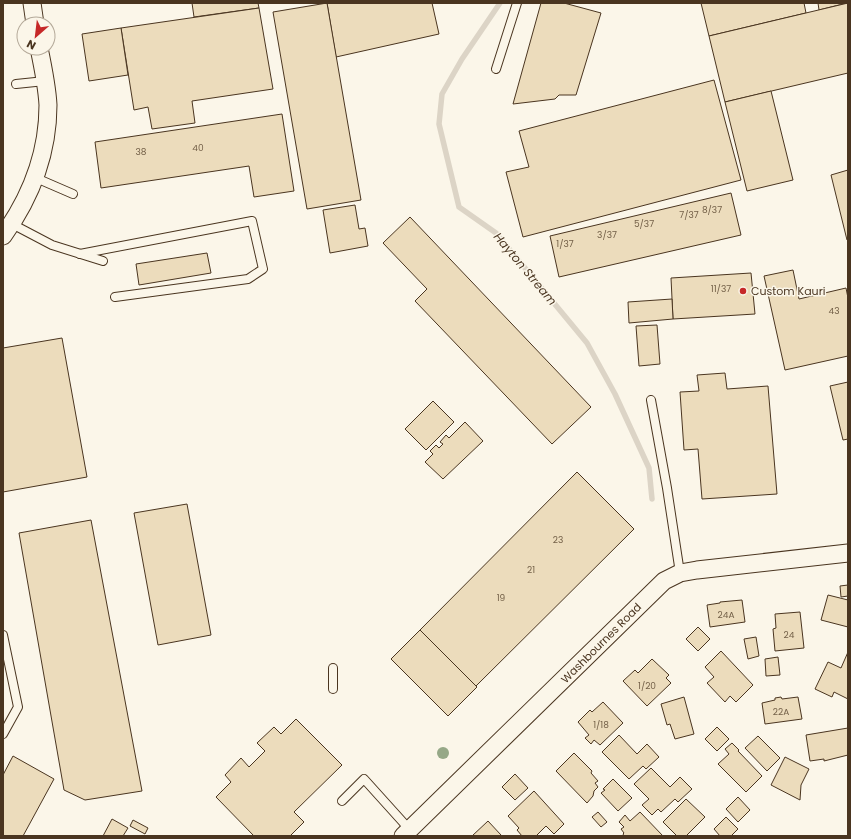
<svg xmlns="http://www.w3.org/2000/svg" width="851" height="839" font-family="Poppins,sans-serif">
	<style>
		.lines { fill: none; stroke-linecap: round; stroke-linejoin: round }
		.stream { stroke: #dcd4c6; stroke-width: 5.5 }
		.building { fill: #ecdcbc; stroke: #4a3520 }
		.service-casing { stroke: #4a3520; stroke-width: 10 }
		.minor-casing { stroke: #4a3520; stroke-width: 19 }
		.service { stroke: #fbf6e9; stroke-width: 8 }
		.minor { stroke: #fbf6e9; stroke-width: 17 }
		.tree { fill: #96a887 }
		.poi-dot { fill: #c62828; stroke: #fbf6e9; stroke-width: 1.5 }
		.labels { text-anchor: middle; stroke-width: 3; stroke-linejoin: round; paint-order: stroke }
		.number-label { font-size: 9px; fill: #725f47 }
		.poi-label { font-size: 11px; fill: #4a3520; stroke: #fbf6e9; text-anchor: start }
		.street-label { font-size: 11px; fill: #4a3520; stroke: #fbf6e9 }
		.water-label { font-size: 12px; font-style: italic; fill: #4a3520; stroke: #fbf6e9 }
	</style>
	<rect width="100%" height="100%" fill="#fbf6e9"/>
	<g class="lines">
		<!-- stream -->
		<polyline class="stream" points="500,3 462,59 442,94 439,124 459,207 496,233 587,343 615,394 649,468 652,499"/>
	</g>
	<!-- building -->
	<g class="building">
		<polygon points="192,3 258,3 259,8 194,17"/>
		<polygon points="327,3 432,3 439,34 336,57"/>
		<polygon points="327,3 361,200 307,209 273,12"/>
		<polygon points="541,3 564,3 601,13 576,95 559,95 555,99 513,104"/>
		<polygon points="701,3 804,3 806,13 709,36"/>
		<polygon points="818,3 847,3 819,10"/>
		<polygon points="848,3 848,73 725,102 709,36"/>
		<polygon points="259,8 273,89 192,101 195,123 152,129 148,107 134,110 121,28"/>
		<polygon points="121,28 128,75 89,81 82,34"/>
		<polygon points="714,80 741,180 523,237 506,172 529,167 519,131"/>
		<polygon points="771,91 793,180 747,191 725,102"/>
		<polygon points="282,114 294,191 254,197 249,166 101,188 95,142"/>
		<polygon points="848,170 848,240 847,240 831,175"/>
		<polygon points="731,193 741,235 559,277 550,236"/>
		<polygon points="355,205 359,229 365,228 368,246 330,253 323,210"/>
		<polygon points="410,217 591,407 552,444 415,301 427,289 383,243"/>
		<polygon points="207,253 211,273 139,285 136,264"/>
		<polygon points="793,270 799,299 846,288 848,298 848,356 785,370 764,276"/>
		<polygon points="751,273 755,314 673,319 671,278"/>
		<polygon points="672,299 673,319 629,323 628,302"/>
		<polygon points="657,325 660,364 639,366 636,326"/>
		<polygon points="62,338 87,477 3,492 3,348"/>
		<polygon points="725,373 727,389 768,386 777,494 702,499 698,449 684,450 680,392 699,391 697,375"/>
		<polygon points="848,382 848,439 843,440 830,386"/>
		<polygon points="433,401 454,422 426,450 405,429"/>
		<polygon points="465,422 483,441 443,479 425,462 433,454 430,451 436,445 439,448 443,444 440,442 446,435 449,438"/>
		<polygon points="577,472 634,529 476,686 420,630"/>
		<polygon points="187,504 211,635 158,645 134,513"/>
		<polygon points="91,520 142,791 85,800 64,790 19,533"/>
		<polygon points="848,585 848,596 841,597 840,586"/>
		<polygon points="828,595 848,600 848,627 821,620"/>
		<polygon points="742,600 745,622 710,627 707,605 720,603 720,602"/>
		<polygon points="800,612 804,648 775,651 773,629 776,628 775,614"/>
		<polygon points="698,627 710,639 698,651 686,639"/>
		<polygon points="420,630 477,687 448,716 391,659"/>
		<polygon points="756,637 759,656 748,659 744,639"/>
		<polygon points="721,651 753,685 736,702 730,696 725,702 707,683 714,677 705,667"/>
		<polygon points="848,652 848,699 834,692 832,697 815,689 828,662 841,668"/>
		<polygon points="778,657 780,675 766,676 765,659"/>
		<polygon points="652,659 669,675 666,678 671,683 647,706 623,681 635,670 638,673"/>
		<polygon points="684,697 694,734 675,739 670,724 667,725 661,704"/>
		<polygon points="781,697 782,699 798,697 802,719 765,724 762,703 775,700 775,698"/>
		<polygon points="603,702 623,723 600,745 594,740 591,744 585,738 589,735 578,722 590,710 592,712"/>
		<polygon points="296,719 342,765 294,812 304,822 290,836 254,836 216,797 231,782 225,775 241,758 249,767 265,751 257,743 274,727 281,734"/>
		<polygon points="717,727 729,739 717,751 705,739"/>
		<polygon points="848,728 848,755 824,761 824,759 810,761 806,735"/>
		<polygon points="619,735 637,754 647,744 659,757 646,769 643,766 629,779 602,752"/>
		<polygon points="758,736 780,758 767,771 745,748"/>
		<polygon points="732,743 739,750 738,751 762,776 746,792 718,764 729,754 725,749"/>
		<polygon points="574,753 592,771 591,773 598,781 595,783 598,787 594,791 593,796 587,803 556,771"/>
		<polygon points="13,756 54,779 23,836 3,836 3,775"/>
		<polygon points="785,757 809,769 801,785 800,800 771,785"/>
		<polygon points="651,768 670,787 680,777 692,789 678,802 675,799 661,812 658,809 652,815 642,805 649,799 634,784"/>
		<polygon points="515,774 528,788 515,800 502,787"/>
		<polygon points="613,779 632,798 618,811 601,793 605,790 603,789"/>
		<polygon points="534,791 564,824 554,834 546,826 536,836 522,836 517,830 519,828 508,816"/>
		<polygon points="738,797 750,810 738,822 726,809"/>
		<polygon points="686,799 705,817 686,836 677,836 663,822"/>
		<polygon points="598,812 607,822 601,827 592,817"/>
		<polygon points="640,812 663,836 624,836 623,834 624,833 621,829 624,827 619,822 625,815 630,821"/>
		<polygon points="726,817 738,829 731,836 720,836 714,829"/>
		<polygon points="112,819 128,828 123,836 103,836"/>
		<polygon points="133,820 148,828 145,834 130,826"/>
		<polygon points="488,821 501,835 500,836 472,836"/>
	</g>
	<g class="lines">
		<!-- service casing -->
		<g class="service-casing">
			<g id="service">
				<polyline points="496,69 517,3"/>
				<polyline points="16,84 45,81"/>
				<polyline points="36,178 73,194"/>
				<polyline points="12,224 52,245 103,261"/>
				<polyline points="80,254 252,221 263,269 248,279 115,297"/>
				<polyline points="651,400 667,488 680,573"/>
				<polyline points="3,635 18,707 3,734"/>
				<polyline points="333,689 333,668"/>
				<polyline points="342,801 364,779 410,830"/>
			</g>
		</g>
		<!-- minor casing -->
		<g class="minor-casing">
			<g id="minor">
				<polyline points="32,3 35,24"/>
				<path d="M3 236C31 197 48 154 48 105 47 86 43 67 39 48"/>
				<polyline points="403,836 664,581 680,573 697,570 848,553"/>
			</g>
		</g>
		<!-- service -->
		<use href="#service" class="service"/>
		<!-- minor -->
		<use href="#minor" class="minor"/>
	</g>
	<!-- trees -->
	<circle class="tree" cx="443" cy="753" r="6"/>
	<!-- markers -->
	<circle class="poi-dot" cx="743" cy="291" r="4"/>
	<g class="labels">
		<!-- number labels -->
		<g class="number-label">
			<text x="198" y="151">40</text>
			<text x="141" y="155">38</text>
			<text x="712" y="213">8/37</text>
			<text x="689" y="218">7/37</text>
			<text x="644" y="227">5/37</text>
			<text x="607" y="238">3/37</text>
			<text x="565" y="247">1/37</text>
			<text x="721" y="292">11/37</text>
			<text x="834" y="314">43</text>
			<text x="558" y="543">23</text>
			<text x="531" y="573">21</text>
			<text x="501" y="601">19</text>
			<text x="726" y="618">24A</text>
			<text x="789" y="638">24</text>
			<text x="647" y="689">1/20</text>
			<text x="781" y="715">22A</text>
			<text x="601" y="728">1/18</text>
		</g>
		<!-- poi labels -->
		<g class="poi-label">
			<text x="751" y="295">Custom Kauri</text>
		</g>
		<!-- street labels -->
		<g class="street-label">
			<text transform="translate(601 643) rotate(-45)" y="4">Washbournes Road</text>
		</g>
		<!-- water labels -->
		<g class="water-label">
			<text transform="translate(525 269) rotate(50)" y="4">Hayton Stream</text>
		</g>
	</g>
	<!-- border -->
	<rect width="851" height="839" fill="none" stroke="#4a3520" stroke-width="8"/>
	<!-- north arrow -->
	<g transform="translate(36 36) rotate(208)"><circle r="19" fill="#fbf6e9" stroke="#b4a999"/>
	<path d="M0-3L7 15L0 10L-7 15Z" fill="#c62828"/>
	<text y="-6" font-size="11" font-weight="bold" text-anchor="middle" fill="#4a3520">N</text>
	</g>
</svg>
